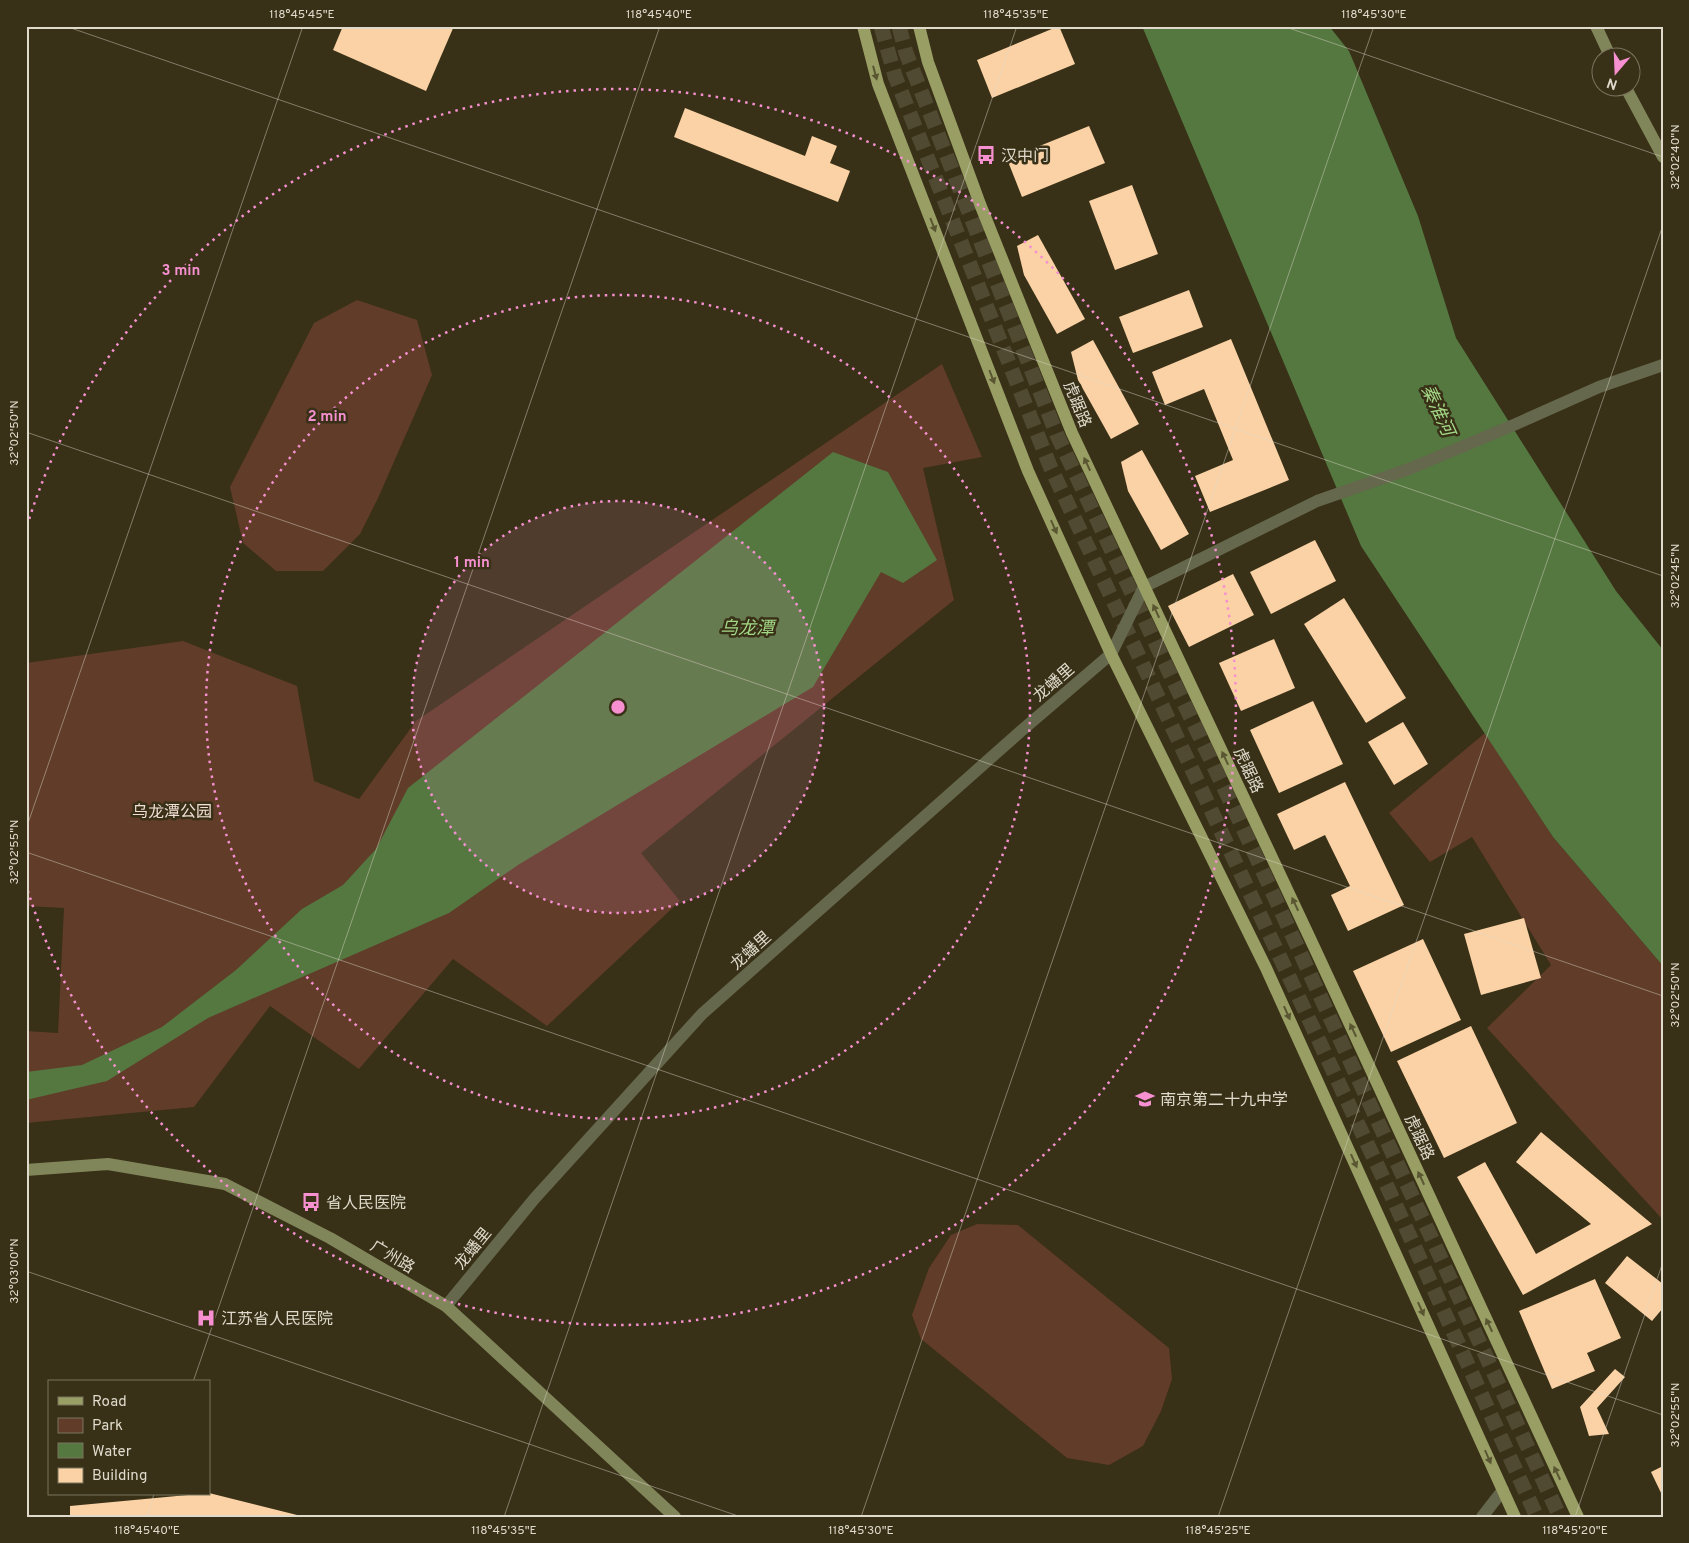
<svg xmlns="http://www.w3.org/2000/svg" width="1689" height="1543" font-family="Overpass,'Noto Sans SC',sans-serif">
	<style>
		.green { fill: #603c29 }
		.water { fill: #547840 }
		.building { fill: #fad2a5 }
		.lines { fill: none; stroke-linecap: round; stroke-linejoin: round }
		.highway-tunnel { stroke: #514a32; stroke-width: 15; stroke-dasharray: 15 8; stroke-linecap: butt }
		.street { stroke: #65684c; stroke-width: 12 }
		.secondary { stroke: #81865a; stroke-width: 12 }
		.primary { stroke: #989e64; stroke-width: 12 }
		.oneway { fill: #5a5632 }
		.ticks { fill: none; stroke: #dfdacb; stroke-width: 1; stroke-opacity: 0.45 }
		.ring { fill: none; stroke: #f690d0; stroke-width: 2.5; stroke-dasharray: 2.5 5 }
		.labels { text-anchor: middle; stroke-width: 5; stroke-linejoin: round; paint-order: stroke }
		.poi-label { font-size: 16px; fill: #dfdacb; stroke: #383017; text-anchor: start }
		.street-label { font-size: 16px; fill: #dfdacb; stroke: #383017 }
		.park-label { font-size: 16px; fill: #f2dfd5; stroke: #383017 }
		.water-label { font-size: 18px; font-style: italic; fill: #a4d987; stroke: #383017 }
		.centre { fill: #f690d0; stroke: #383017; stroke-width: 2.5 }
		.ring-label { font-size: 15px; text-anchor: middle; font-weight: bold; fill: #f690d0; stroke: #383017; stroke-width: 5; stroke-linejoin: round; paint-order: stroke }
		.neatline { fill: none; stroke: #dfdacb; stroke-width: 2 }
		.ticks-label { font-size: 12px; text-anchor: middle; fill: #dfdacb }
	</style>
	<rect width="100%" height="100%" fill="#383017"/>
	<!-- green -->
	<g class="green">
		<polygon points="357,300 417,320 432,375 379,496 360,534 323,571 276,571 243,543 230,487 314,323"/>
		<polygon points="942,364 982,457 923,468 954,600 641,853 680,901 547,1026 453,959 359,1069 270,1006 194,1107 26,1123 26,1031 58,1033 64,908 26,906 26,663 183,641 297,686 314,781 359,799 416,721"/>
		<polygon points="1485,733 1553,837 1663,966 1663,1220 1487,1028 1551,965 1472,837 1430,862 1389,813"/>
		<polygon points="977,1224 1018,1225 1169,1348 1172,1379 1161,1411 1143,1446 1109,1465 1067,1458 921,1339 912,1315 929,1268 951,1235"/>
	</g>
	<!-- water -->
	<g class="water">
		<polygon points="1142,26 1329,26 1349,51 1418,216 1456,338 1616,591 1663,650 1663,966 1553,837 1361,546"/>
		<polygon points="833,452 888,472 937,560 903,583 881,572 813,687 518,865 449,913 208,1018 107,1081 26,1100 26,1072 82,1065 162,1027 236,970 302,909 343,885 376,849 408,788"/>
	</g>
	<!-- building -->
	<g class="building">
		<polygon points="343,26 454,26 426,91 333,50"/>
		<polygon points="1059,26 1075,64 992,98 977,60"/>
		<polygon points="685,108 805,156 812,136 837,146 830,163 850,171 838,202 674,137"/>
		<polygon points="1089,126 1105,163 1022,197 1007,159"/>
		<polygon points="1132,185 1158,254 1115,270 1089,201"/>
		<polygon points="1038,235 1085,319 1057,334 1024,275 1017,246"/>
		<polygon points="1189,290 1203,327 1133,353 1119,317"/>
		<polygon points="1231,339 1289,480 1210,512 1195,476 1233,460 1204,389 1165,405 1152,372"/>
		<polygon points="1093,340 1139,424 1111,439 1078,380 1071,352"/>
		<polygon points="1142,450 1189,534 1161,550 1128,491 1121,462"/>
		<polygon points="1315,540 1336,581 1271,614 1250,572"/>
		<polygon points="1233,574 1254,615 1189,647 1168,606"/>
		<polygon points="1344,598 1406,698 1366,723 1304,624"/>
		<polygon points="1274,639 1295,688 1241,711 1219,663"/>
		<polygon points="1313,701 1343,764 1279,793 1250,730"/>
		<polygon points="1403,722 1428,764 1394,785 1368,742"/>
		<polygon points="1345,782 1404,905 1348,931 1331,895 1350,886 1325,835 1294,850 1277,814"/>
		<polygon points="1524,918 1541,978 1481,995 1464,934"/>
		<polygon points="1423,939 1461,1020 1391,1052 1353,971"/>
		<polygon points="1471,1026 1517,1123 1444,1158 1397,1061"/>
		<polygon points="1541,1132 1652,1224 1523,1295 1457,1177 1485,1162 1536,1254 1591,1224 1516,1162"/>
		<polygon points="1627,1256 1663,1284 1663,1308 1652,1321 1605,1283"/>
		<polygon points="1595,1279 1621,1338 1587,1353 1595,1371 1552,1389 1519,1311"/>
		<polygon points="1615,1369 1625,1377 1597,1408 1609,1434 1589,1436 1580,1407"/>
		<polygon points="1663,1466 1663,1497 1651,1472"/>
		<polygon points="209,1493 305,1517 70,1517 70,1506"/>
	</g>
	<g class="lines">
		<!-- highway-tunnel -->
		<g class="highway-tunnel">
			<polyline points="881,26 895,76 1050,466 1387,1186 1537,1517"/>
			<polyline points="899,26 906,53 1057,435 1235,811 1560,1517"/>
		</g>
		<!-- street -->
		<g class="street">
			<polyline points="446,1306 535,1198 702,1014 1021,731 1111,654 1144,587 1317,501 1409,469 1516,424 1599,387 1663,365"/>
			<polyline points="1482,1517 1503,1490"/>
		</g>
		<!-- secondary -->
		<g class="secondary">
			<polyline points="1596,26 1611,58"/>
			<polyline points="1626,88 1663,157"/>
			<polyline points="26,1170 108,1164 225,1184 330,1238 446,1306 675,1517"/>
		</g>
		<!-- primary -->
		<g class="primary">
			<polyline points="863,26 878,84 1028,471 1111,654 1266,968 1515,1517"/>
			<polyline points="919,26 928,62 980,204 1072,433 1315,949 1578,1517"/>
		</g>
	</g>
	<!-- one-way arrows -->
	<defs><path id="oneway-solid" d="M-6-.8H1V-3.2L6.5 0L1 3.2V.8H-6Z" transform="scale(1.25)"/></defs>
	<g class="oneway">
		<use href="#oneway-solid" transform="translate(875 73) rotate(75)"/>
		<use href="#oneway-solid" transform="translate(933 225) rotate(69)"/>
		<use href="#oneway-solid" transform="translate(992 377) rotate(69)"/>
		<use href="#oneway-solid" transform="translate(1087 464) rotate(-115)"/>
		<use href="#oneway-solid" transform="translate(1054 527) rotate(66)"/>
		<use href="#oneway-solid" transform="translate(1156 611) rotate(-115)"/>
		<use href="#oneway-solid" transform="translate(1225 758) rotate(-115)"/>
		<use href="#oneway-solid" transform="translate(1295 904) rotate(-115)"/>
		<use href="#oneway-solid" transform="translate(1287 1013) rotate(66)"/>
		<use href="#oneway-solid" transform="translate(1353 1030) rotate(-115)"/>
		<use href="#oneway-solid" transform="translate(1354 1161) rotate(66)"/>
		<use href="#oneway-solid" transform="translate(1421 1178) rotate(-115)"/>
		<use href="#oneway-solid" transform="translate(1421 1309) rotate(66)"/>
		<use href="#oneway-solid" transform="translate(1489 1325) rotate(-115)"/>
		<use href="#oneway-solid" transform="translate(1488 1457) rotate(66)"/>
		<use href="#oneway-solid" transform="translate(1557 1473) rotate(-115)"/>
	</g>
	<!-- ticks -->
	<path class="ticks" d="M65 26 1663 576M1283 26 1663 157M26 432 1663 996M26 829 303 26M26 852 1663 1415M26 1271 741 1517M193 1382 660 26M147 1517 154 1494M504 1517 1017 26M861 1517 1374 26M1218 1517 1663 225M1575 1517 1663 1262"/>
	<!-- distance rings -->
	<circle cx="618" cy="707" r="206" fill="#f690d0" fill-opacity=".12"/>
	<g class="ring">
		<circle cx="618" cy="707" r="206"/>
		<circle cx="618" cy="707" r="412"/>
		<path d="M27 526A618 618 0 1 1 27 888"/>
	</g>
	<!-- icons -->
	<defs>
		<g id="bus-bare" transform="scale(1.5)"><path d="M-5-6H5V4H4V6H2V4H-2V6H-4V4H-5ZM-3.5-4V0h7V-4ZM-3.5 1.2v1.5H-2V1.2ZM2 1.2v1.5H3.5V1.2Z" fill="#f690d0" stroke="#383017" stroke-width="2.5" paint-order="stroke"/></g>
		<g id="school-bare" transform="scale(1.5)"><path d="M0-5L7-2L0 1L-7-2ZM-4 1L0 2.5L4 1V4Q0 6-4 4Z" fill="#f690d0" stroke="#383017" stroke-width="2.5" paint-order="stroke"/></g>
		<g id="hospital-bare" transform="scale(1.5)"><path d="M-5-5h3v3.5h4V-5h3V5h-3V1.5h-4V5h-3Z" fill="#f690d0" stroke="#383017" stroke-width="2.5" paint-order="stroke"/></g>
	</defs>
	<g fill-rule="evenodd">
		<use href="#bus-bare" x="986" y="155"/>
		<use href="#school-bare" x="1145" y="1099"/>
		<use href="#bus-bare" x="311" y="1202"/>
		<use href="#hospital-bare" x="206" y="1318"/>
	</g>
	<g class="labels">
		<!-- poi labels -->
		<g class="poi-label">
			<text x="1001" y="161">汉中门</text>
			<text x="1160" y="1105">南京第二十九中学</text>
			<text x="326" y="1208">省人民医院</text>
			<text x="221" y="1324">江苏省人民医院</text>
		</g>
		<!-- street labels -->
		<g class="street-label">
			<text transform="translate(1078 404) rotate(68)" y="6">虎踞路</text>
			<text transform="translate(1053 682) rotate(-41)" y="6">龙蟠里</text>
			<text transform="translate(1249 770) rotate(65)" y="6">虎踞路</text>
			<text transform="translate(750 950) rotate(-42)" y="6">龙蟠里</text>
			<text transform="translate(1420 1137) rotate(65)" y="6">虎踞路</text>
			<text transform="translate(472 1248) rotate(-51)" y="6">龙蟠里</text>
			<text transform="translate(393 1256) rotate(31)" y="6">广州路</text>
		</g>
		<!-- park labels -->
		<g class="park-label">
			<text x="172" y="817">乌龙潭公园</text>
		</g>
		<!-- water labels -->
		<g class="water-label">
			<text transform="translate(1438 410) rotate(65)" y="6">秦淮河</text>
			<text x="747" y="634">乌龙潭</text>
		</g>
	</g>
	<circle cx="618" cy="707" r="8" class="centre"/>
	<g class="ring-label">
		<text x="181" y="275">3 min</text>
		<text x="327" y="421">2 min</text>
		<text x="472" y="567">1 min</text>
	</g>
	<!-- border -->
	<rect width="1689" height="1543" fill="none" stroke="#383017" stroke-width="55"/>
	<!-- legend -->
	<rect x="48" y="1380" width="162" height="115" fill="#383017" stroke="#7b745f"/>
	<rect x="58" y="1397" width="25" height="8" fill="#989e64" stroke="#7b745f"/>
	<text x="92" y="1406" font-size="15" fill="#dfdacb">Road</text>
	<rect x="58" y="1418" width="25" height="15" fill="#603c29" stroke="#7b745f"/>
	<text x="92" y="1430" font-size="15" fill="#dfdacb">Park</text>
	<rect x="58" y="1443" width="25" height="15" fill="#547840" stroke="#7b745f"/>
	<text x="92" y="1456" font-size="15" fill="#dfdacb">Water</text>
	<rect x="58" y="1468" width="25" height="15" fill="#fad2a5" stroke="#7b745f"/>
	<text x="92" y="1480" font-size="15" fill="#dfdacb">Building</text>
	<!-- north arrow -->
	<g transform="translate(1616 72) rotate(199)"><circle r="24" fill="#383017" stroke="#7b745f"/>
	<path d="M0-4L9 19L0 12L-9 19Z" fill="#f690d0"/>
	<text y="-8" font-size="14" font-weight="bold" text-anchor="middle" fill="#dfdacb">N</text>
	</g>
	<rect x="28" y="28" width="1634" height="1488" class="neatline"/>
	<g class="ticks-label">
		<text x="302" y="18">118°45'45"E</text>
		<text x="659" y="18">118°45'40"E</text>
		<text x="1016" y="18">118°45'35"E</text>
		<text x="1374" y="18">118°45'30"E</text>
		<text transform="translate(1675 157) rotate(-90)" y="4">32°02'40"N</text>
		<text transform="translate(14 433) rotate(-90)" y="4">32°02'50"N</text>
		<text transform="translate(1675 576) rotate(-90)" y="4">32°02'45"N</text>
		<text transform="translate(14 852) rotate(-90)" y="4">32°02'55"N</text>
		<text transform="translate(1675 995) rotate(-90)" y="4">32°02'50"N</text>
		<text transform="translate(14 1271) rotate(-90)" y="4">32°03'00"N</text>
		<text transform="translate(1675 1415) rotate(-90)" y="4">32°02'55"N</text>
		<text x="147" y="1534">118°45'40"E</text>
		<text x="504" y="1534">118°45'35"E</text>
		<text x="861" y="1534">118°45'30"E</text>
		<text x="1218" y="1534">118°45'25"E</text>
		<text x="1575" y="1534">118°45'20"E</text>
	</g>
</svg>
